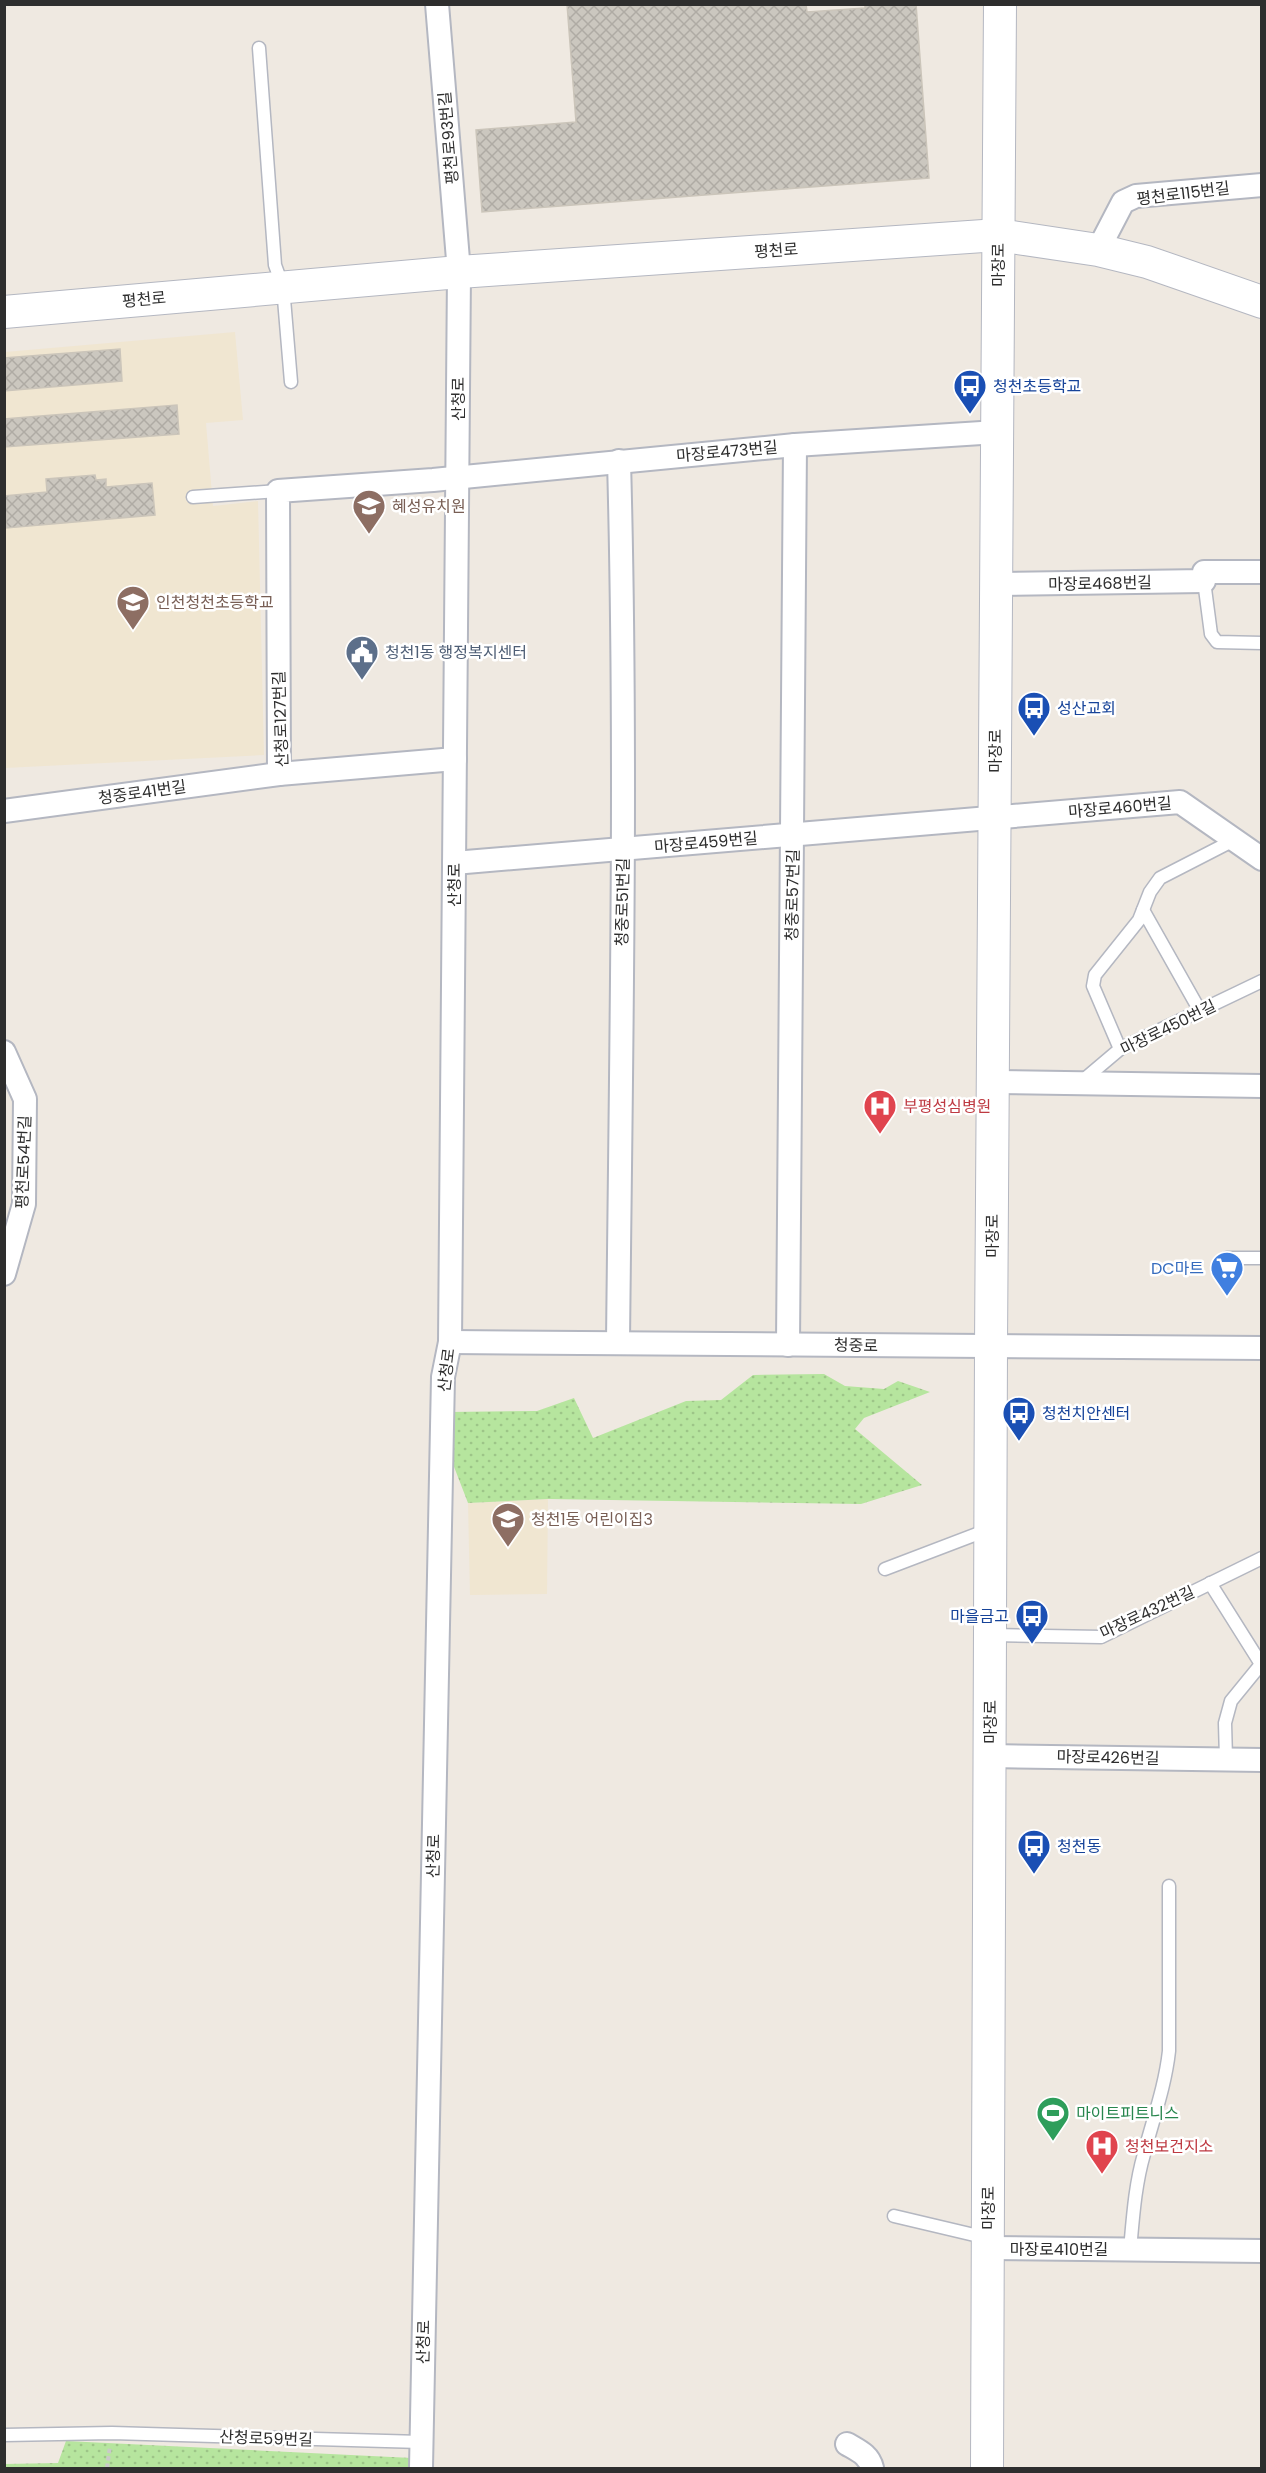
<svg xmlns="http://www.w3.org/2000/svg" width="1266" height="2473" font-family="Poppins,'Noto Sans KR',sans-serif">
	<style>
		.education { fill: #f0e6d1 }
		.grass { fill: url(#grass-dots) }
		.building { fill: url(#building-cross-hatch); stroke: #cbc5ba; stroke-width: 1.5 }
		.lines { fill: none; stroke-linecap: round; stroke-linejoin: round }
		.service-casing { stroke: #b4b7c1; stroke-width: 15 }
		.minor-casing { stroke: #b4b7c1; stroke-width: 26 }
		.secondary-casing { stroke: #b4b7c1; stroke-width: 34 }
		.path { stroke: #c9c9c9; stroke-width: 4; stroke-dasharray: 4.5 3; stroke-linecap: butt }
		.service { stroke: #fff; stroke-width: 12 }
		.minor { stroke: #fff; stroke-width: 22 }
		.secondary { stroke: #fff; stroke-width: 32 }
		.labels { text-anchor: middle; stroke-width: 5; stroke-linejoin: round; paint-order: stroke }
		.street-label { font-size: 16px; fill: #2e2e2e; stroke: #fff }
		.transit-label { font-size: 16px; fill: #164399; stroke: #fff; text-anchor: start }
		.education-label { font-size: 16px; fill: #785e54; stroke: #fff; text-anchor: start }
		.service-label { font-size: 16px; fill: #4e5e75; stroke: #fff; text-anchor: start }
		.health-label { font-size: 16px; fill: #be3a42; stroke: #fff; text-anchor: start }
		.shop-label { font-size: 16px; fill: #366cbe; stroke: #fff; text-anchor: end }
		.leisure-label { font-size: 16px; fill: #27864d; stroke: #fff; text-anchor: start }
	</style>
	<defs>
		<pattern id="grass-dots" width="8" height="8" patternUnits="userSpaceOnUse" patternTransform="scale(1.5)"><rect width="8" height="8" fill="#b6e59e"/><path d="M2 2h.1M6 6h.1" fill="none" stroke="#9dc588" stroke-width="1.8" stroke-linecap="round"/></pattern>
		<pattern id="building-cross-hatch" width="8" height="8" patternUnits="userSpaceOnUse" patternTransform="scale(1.5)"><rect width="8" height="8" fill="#cbc7bf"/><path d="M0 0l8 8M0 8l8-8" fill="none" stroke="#afaba4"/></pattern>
	</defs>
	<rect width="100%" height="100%" fill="#efe9e1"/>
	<!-- education -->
	<g class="education">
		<polygon points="235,332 243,420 206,423 213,506 258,501 264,755 5,768 5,352"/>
		<polygon points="548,1499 547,1594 470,1595 468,1503"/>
	</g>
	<!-- grass -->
	<g class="grass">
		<polygon points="824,1374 845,1386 884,1389 898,1381 930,1392 864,1418 855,1429 922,1485 861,1504 548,1499 468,1503 446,1446 448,1412 537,1411 574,1398 593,1438 686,1401 721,1400 753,1375"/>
		<polygon points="66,2441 412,2458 412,2468 5,2468 4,2464 58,2463"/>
	</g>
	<!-- building -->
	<g class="building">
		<polygon points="567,4 806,4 807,12 865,8 865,4 916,4 929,178 482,212 476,130 576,122"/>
		<polygon points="120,349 122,381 4,391 4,358"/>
		<polygon points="177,405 179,434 4,447 4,419"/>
		<polygon points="95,475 96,480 106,479 106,487 152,483 155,515 6,528 4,496 47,492 46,479"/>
	</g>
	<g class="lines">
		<!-- service casing -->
		<g class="service-casing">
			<g id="service">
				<polyline points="259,48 275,265 283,287 291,382"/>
				<polyline points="193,497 278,491"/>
				<polyline points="1204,581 1211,634 1217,642 1262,643"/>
				<polyline points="1143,910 1200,1011"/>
				<polyline points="1120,1049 1093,986 1095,975 1139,920 1150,892 1160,878 1234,840"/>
				<polyline points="1081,1082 1120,1049 1262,981"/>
				<polyline points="1227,1258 1262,1258"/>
				<polyline points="885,1569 990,1529"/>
				<polyline points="1210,1583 1261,1664"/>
				<polyline points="992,1635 1101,1637 1262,1558"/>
				<polyline points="1226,1759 1225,1723 1231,1701 1262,1663"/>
				<polyline points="894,2216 987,2238"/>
				<path d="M1130 2250C1133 2217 1135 2185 1144 2154 1153 2119 1165 2087 1169 2051V1886"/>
				<polyline points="4,2435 112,2433 421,2442"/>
			</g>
		</g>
		<!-- minor casing -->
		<g class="minor-casing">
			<g id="minor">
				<polyline points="1098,250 1123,202 1136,196 1262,185"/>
				<polyline points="996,584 1204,581 1204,572 1262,572"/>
				<polyline points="279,774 278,491 433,480 795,445 997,432"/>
				<polyline points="4,811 279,774 455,759"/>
				<polyline points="454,863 1180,802 1262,859"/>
				<polyline points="4,1052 25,1099 24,1204 4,1274"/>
				<polyline points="993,1082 1262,1086"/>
				<polyline points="450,1342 1262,1348"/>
				<path d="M618 1343C621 1049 627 755 619 461"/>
				<polyline points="788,1345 795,445"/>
				<polyline points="990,1756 1262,1760"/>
				<polyline points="988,2248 1262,2251"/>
				<path d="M847 2444C859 2451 869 2455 872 2468"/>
				<polyline points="421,2468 443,1377 450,1342 459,272 437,4"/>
			</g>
		</g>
		<!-- secondary casing -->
		<g class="secondary-casing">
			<g id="secondary">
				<polyline points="4,312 459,272 998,235 1098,250 1147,262 1262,302"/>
				<polyline points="987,2468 991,1347 1000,4"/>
			</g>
		</g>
		<!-- path -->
		<polyline class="path" points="107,2468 110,2446"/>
		<!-- service -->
		<use href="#service" class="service"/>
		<!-- minor -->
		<use href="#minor" class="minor"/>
		<!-- secondary -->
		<use href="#secondary" class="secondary"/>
	</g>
	<!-- icons -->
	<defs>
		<g id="bus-pin" transform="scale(1.725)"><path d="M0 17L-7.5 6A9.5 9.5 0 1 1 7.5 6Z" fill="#1a4fb4" stroke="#fff"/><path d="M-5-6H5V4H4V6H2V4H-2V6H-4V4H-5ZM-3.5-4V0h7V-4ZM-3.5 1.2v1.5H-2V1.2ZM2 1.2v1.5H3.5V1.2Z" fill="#fff"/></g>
		<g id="school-pin" transform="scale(1.725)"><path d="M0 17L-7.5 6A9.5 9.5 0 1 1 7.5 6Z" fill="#8d6e63" stroke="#fff"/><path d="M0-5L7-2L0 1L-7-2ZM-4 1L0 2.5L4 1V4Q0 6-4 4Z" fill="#fff"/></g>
		<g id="civic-pin" transform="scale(1.725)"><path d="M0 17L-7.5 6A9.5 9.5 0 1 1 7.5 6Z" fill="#5c6f8a" stroke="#fff"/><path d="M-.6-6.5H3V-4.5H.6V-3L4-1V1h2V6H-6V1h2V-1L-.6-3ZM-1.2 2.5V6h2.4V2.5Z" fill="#fff"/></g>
		<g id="hospital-pin" transform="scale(1.725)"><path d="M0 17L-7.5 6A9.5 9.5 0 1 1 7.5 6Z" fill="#e0444e" stroke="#fff"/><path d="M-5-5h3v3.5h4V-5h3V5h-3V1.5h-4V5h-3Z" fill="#fff"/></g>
		<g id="supermarket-pin" transform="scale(1.725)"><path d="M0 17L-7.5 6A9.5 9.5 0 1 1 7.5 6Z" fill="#3f7fe0" stroke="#fff"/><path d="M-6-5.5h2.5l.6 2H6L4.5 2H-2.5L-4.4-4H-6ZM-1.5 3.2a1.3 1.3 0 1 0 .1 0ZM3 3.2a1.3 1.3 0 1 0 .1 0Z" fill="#fff"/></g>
		<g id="stadium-pin" transform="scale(1.725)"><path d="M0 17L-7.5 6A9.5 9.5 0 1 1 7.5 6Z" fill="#2e9e5b" stroke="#fff"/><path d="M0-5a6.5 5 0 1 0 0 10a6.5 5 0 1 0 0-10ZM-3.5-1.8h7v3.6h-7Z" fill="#fff"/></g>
	</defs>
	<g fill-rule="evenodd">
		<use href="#bus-pin" x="970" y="386"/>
		<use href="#school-pin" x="369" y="506"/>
		<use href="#school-pin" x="133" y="602"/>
		<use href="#civic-pin" x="362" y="652"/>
		<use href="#bus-pin" x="1034" y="708"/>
		<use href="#hospital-pin" x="880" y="1106"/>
		<use href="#supermarket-pin" x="1227" y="1268"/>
		<use href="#bus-pin" x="1019" y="1413"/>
		<use href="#school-pin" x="508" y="1519"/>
		<use href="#bus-pin" x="1032" y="1616"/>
		<use href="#bus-pin" x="1034" y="1846"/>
		<use href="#stadium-pin" x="1053" y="2113"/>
		<use href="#hospital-pin" x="1102" y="2146"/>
	</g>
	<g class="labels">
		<!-- street labels -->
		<g class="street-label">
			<text transform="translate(448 138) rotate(-95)" y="6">평천로93번길</text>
			<text transform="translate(1183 193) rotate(-7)" y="6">평천로115번길</text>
			<text transform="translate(776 250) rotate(-4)" y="6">평천로</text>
			<text transform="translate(998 265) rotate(-90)" y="6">마장로</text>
			<text transform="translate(144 299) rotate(-5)" y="6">평천로</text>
			<text transform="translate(458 399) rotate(-90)" y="6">산청로</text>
			<text transform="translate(727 451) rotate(-5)" y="6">마장로473번길</text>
			<text transform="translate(1100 583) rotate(-1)" y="6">마장로468번길</text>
			<text transform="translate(280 719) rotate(-92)" y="6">산청로127번길</text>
			<text transform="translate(995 751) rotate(-90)" y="6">마장로</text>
			<text transform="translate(142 792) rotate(-8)" y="6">청중로41번길</text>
			<text transform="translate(1120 807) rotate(-5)" y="6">마장로460번길</text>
			<text transform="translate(706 842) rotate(-5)" y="6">마장로459번길</text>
			<text transform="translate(454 885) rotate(-90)" y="6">산청로</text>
			<text transform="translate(792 895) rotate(-89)" y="6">청중로57번길</text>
			<text transform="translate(622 902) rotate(-89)" y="6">청중로51번길</text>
			<text transform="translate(1168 1027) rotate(-26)" y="6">마장로450번길</text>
			<text transform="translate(23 1162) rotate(-88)" y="6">평천로54번길</text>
			<text transform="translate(992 1236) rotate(-90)" y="6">마장로</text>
			<text transform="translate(856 1345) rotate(1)" y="6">청중로</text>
			<text transform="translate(446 1370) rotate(-83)" y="6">산청로</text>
			<text transform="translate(1147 1612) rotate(-25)" y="6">마장로432번길</text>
			<text transform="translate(990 1722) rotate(-90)" y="6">마장로</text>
			<text transform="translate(1108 1757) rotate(1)" y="6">마장로426번길</text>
			<text transform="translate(433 1856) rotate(-89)" y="6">산청로</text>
			<text transform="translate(988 2208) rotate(-90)" y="6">마장로</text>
			<text x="1059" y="2255">마장로410번길</text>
			<text transform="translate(423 2342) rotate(-89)" y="6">산청로</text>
			<text transform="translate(266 2438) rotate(2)" y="6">산청로59번길</text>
		</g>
		<!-- transit labels -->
		<g class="transit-label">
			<text x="993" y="392">청천초등학교</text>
			<text x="1057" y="714">성산교회</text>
			<text x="1042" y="1419">청천치안센터</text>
			<text x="1009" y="1622" text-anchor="end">마을금고</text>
			<text x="1057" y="1852">청천동</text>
		</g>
		<!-- education labels -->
		<g class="education-label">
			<text x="392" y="512">혜성유치원</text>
			<text x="156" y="608">인천청천초등학교</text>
			<text x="531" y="1525">청천1동 어린이집3</text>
		</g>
		<!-- service labels -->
		<g class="service-label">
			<text x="385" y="658">청천1동 행정복지센터</text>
		</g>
		<!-- health labels -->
		<g class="health-label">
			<text x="903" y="1112">부평성심병원</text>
			<text x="1125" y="2152">청천보건지소</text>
		</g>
		<!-- shop labels -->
		<g class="shop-label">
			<text x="1204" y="1274">DC마트</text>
		</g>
		<!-- leisure labels -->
		<g class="leisure-label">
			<text x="1076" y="2119">마이트피트니스</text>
		</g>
	</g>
	<!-- border -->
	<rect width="1266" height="2473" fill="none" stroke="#2e2e2e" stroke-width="12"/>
</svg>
